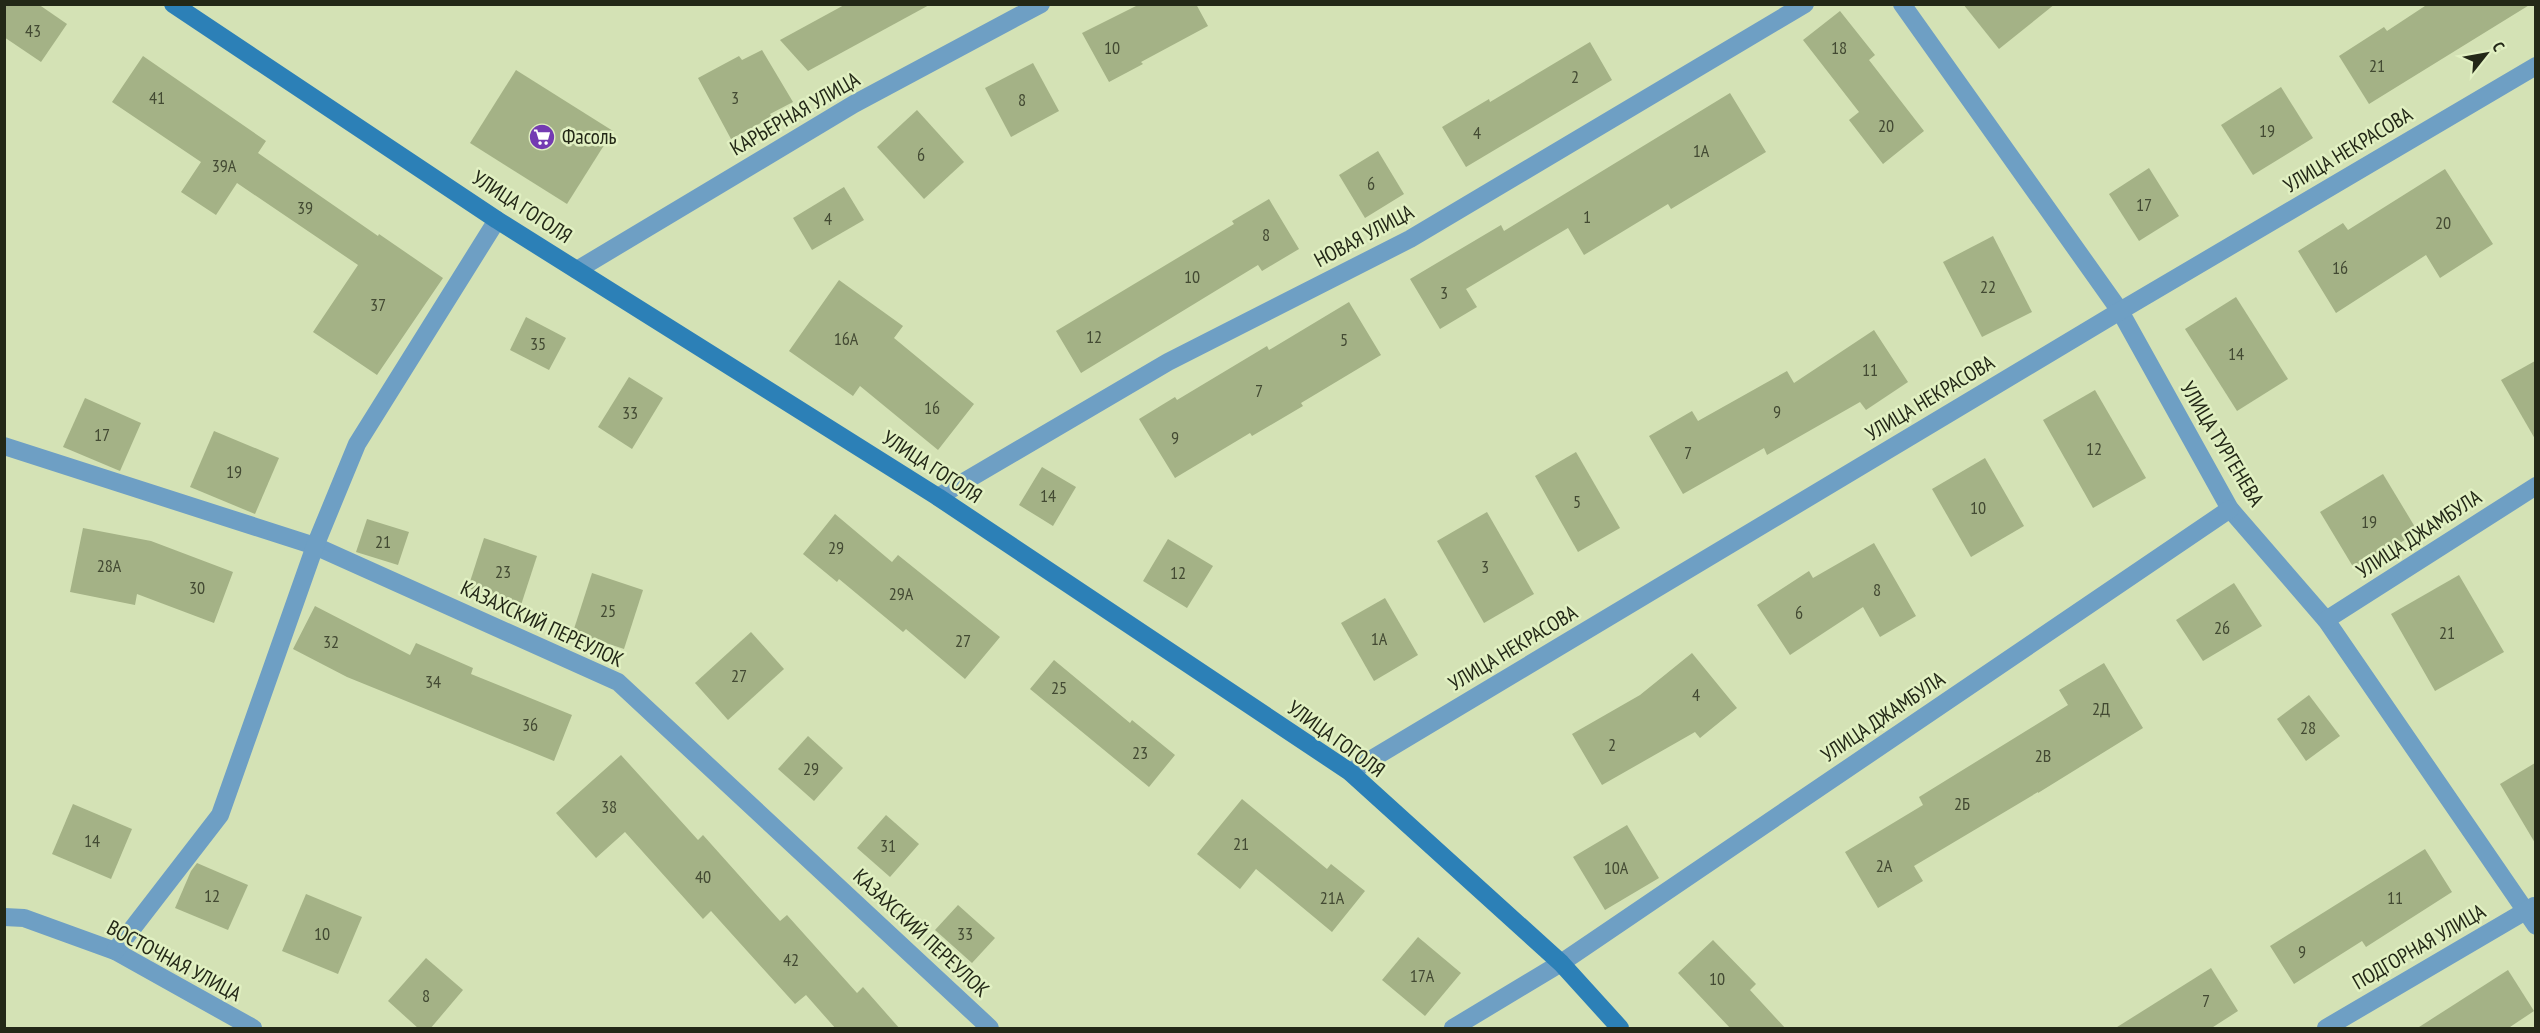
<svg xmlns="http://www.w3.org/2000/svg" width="2540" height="1033" font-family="'PT Sans Narrow',sans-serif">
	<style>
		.building { fill: #a4b286 }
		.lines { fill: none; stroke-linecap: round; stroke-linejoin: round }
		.street { stroke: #6e9fc4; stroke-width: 18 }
		.secondary { stroke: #2c80b7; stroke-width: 18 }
		.labels { text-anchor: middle; stroke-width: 5; stroke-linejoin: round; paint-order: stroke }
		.number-label { font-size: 18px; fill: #434a33 }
		.street-label { font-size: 21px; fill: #232817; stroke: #e1f0c2 }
		.poi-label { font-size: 21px; fill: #232817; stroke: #e1f0c2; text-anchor: start }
	</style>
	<rect width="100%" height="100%" fill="#d4e2b5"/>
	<!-- building -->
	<g class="building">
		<polygon points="4,4 38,4 67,24 41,62 4,37"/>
		<polygon points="846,4 931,4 808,71 780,40"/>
		<polygon points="1140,4 1196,4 1208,26 1141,62 1143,64 1109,82 1082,33"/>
		<polygon points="1963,4 2055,4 1999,49"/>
		<polygon points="2428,4 2531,4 2369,104 2339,56 2384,27 2387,31"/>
		<polygon points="1840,11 1875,55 1869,60 1924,131 1883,164 1849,120 1859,112 1803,40"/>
		<polygon points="1590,42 1612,80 1466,167 1442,127 1489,99 1490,102"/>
		<polygon points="762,50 793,102 770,114 772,117 731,139 698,78 739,56 742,60"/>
		<polygon points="143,56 266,141 258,153 378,236 379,234 443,278 377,375 313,332 358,265 237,183 216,215 181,192 201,162 112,102"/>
		<polygon points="1033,63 1059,111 1011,137 985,88"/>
		<polygon points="516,70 613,131 567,204 470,143"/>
		<polygon points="2281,87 2313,138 2253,175 2221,125"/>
		<polygon points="1730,93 1766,152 1671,209 1668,204 1584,255 1568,228 1466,289 1477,307 1440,329 1410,279 1501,225 1504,231"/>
		<polygon points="917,110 964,162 924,199 877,147"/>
		<polygon points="1378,151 1404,194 1365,218 1339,175"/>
		<polygon points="2149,168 2179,216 2139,241 2109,194"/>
		<polygon points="2445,169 2493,244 2440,278 2426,255 2336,313 2298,251 2343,223 2348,230"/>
		<polygon points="844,187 864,220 812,250 793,218"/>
		<polygon points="1269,199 1299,249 1262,271 1258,265 1081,373 1056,331 1234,224 1232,221"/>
		<polygon points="1993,236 2032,312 1982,337 1943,262"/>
		<polygon points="839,280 903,326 894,338 974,404 938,450 860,386 853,396 789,351"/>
		<polygon points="2236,297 2288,379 2237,411 2185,329"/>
		<polygon points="1349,302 1381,355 1301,403 1303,406 1252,436 1250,433 1175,478 1139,419 1175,397 1177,400 1267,346 1269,350"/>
		<polygon points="526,317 566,338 549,370 510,350"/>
		<polygon points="1874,330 1908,382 1866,410 1860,402 1767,455 1764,448 1683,494 1649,436 1692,411 1698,421 1787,371 1794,383"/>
		<polygon points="2535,361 2535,439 2501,380"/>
		<polygon points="629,377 663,398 632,449 598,427"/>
		<polygon points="2095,390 2146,478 2093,508 2043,420"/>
		<polygon points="85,398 141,423 120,471 63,447"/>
		<polygon points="214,431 279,458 255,514 190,487"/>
		<polygon points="1576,452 1620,528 1578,552 1535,476"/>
		<polygon points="1985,458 2024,526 1971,557 1932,489"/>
		<polygon points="1042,467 1076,487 1053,526 1019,505"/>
		<polygon points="2383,474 2418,532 2355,570 2320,512"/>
		<polygon points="1487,512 1534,594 1484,623 1437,541"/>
		<polygon points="835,514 892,562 898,555 1000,637 965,679 906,629 903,632 839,579 837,582 803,554"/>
		<polygon points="367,519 409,532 398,565 356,552"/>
		<polygon points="83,528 151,541 233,572 214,623 137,594 135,605 70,592"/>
		<polygon points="484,538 537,556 521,605 468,588"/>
		<polygon points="1168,539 1213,566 1187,608 1143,581"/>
		<polygon points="1874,543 1916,616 1880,637 1863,607 1790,655 1757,605 1809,571 1813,578"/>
		<polygon points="592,573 643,590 624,649 573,632"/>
		<polygon points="2459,575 2504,652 2435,691 2391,614"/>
		<polygon points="2234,583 2262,626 2203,661 2176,620"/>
		<polygon points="1385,598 1418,655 1374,681 1341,623"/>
		<polygon points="315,606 410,655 416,643 473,668 471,674 572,715 554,761 347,677 293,649"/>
		<polygon points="751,632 784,669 728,720 695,683"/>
		<polygon points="1692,653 1737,708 1700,738 1695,732 1602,785 1572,734 1640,695"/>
		<polygon points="1054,660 1130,723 1132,720 1175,755 1149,787 1030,689"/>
		<polygon points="2104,663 2143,728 2038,793 2038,792 1914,866 1923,881 1878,908 1845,852 1923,805 1919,797 2068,705 2059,690"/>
		<polygon points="2309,695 2340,736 2306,761 2277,719"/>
		<polygon points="808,736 843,768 814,801 778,769"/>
		<polygon points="621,755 698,840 703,835 780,921 787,915 857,993 863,987 900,1029 836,1029 806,995 795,1004 711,911 703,919 625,832 596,858 556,813"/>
		<polygon points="2535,763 2535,843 2500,784"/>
		<polygon points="1242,799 1327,869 1331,864 1365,891 1332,932 1256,869 1240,889 1197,854"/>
		<polygon points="73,804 132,829 111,879 52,854"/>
		<polygon points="886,815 919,844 890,877 857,848"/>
		<polygon points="1627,825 1659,878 1605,910 1573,857"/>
		<polygon points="2425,849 2452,892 2366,947 2362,941 2294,984 2270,946"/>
		<polygon points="197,863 248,885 228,930 175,908 191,871"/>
		<polygon points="306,894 362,917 338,974 282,951"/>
		<polygon points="958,905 995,938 972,963 935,930"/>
		<polygon points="1418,937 1461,973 1425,1016 1382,980"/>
		<polygon points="1713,940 1756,984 1750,990 1786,1029 1731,1029 1678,973"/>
		<polygon points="426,958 463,990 430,1029 419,1029 388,1001"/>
		<polygon points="2211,968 2238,1011 2210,1029 2114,1029"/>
		<polygon points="2508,970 2534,1011 2507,1029 2416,1029"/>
	</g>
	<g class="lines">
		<!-- street -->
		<g class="street">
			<polyline points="1902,4 2120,311 2230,509 2326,620 2536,926"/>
			<polyline points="577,270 854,104 1041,4"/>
			<polyline points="4,446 315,546 618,682 990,1028"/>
			<polyline points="938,497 1168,362 1410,239 1805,4"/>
			<polyline points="2326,620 2536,486"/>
			<polyline points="1350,772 2120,311 2536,66"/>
			<polyline points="4,917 24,918 115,951 253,1028"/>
			<polyline points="115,951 220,815 315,546 357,444 497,220"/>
			<polyline points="1453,1028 1561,963 2230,509"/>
			<polyline points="2326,1028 2534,906"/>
		</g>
		<!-- secondary -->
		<polyline class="secondary" points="173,4 497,220 938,497 1350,772 1561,963 1620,1028"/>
	</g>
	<!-- icons -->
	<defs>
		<g id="supermarket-disc" transform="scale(1.35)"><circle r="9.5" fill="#743bb2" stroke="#e1f0c2"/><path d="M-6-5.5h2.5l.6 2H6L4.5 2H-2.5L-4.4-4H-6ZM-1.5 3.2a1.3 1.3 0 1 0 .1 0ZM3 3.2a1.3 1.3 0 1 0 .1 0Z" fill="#fff"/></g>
	</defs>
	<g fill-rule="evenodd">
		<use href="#supermarket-disc" x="542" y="137"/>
	</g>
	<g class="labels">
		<!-- number labels -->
		<g class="number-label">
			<text x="33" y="37">43</text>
			<text x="1112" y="54">10</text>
			<text x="1839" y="54">18</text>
			<text x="2377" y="72">21</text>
			<text x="1575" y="83">2</text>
			<text x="157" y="104">41</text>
			<text x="735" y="104">3</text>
			<text x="1022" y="106">8</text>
			<text x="1886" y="132">20</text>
			<text x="2267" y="137">19</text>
			<text x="1477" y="139">4</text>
			<text x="1701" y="157">1А</text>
			<text x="921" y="161">6</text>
			<text x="224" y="172">39А</text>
			<text x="1371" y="190">6</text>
			<text x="2144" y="211">17</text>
			<text x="305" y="214">39</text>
			<text x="1587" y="223">1</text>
			<text x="828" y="225">4</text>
			<text x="2443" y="229">20</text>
			<text x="1266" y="241">8</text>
			<text x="2340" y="274">16</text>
			<text x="1192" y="283">10</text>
			<text x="1988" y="293">22</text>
			<text x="1444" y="299">3</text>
			<text x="378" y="311">37</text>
			<text x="1094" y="343">12</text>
			<text x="846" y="345">16А</text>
			<text x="1344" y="346">5</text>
			<text x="538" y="350">35</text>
			<text x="2236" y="360">14</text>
			<text x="1870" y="376">11</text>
			<text x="1259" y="397">7</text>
			<text x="932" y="414">16</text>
			<text x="1777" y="418">9</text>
			<text x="630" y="419">33</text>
			<text x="102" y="441">17</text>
			<text x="1175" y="444">9</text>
			<text x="2094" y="455">12</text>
			<text x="1688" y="459">7</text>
			<text x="234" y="478">19</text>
			<text x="1048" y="502">14</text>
			<text x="1577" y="508">5</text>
			<text x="1978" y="514">10</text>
			<text x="2369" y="528">19</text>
			<text x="383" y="548">21</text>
			<text x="836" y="554">29</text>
			<text x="109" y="572">28А</text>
			<text x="1485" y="573">3</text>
			<text x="503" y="578">23</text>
			<text x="1178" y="579">12</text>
			<text x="197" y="594">30</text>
			<text x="1877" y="596">8</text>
			<text x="901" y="600">29А</text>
			<text x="608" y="617">25</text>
			<text x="1799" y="619">6</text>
			<text x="2222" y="634">26</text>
			<text x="2447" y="639">21</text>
			<text x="1379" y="645">1А</text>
			<text x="963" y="647">27</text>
			<text x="331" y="648">32</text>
			<text x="739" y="682">27</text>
			<text x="433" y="688">34</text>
			<text x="1059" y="694">25</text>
			<text x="1696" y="701">4</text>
			<text x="2101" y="715">2Д</text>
			<text x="530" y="731">36</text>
			<text x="2308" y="734">28</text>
			<text x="1612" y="751">2</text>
			<text x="1140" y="759">23</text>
			<text x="2043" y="762">2В</text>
			<text x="811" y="775">29</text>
			<text x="1962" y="810">2Б</text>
			<text x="609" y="813">38</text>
			<text x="92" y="847">14</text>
			<text x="1241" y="850">21</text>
			<text x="888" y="852">31</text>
			<text x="1884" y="872">2А</text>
			<text x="1616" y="874">10А</text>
			<text x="703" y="883">40</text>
			<text x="212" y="902">12</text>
			<text x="1332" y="904">21А</text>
			<text x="2395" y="904">11</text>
			<text x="322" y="940">10</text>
			<text x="965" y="940">33</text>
			<text x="2302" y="958">9</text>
			<text x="791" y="966">42</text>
			<text x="1422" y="982">17А</text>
			<text x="1717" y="985">10</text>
			<text x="426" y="1002">8</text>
			<text x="2206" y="1007">7</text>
		</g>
		<!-- street labels -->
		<g class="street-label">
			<text transform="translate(795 114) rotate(-30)" y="7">КАРЬЕРНАЯ УЛИЦА</text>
			<text transform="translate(2348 150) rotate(-31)" y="7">УЛИЦА НЕКРАСОВА</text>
			<text transform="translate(522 207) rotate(33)" y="7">УЛИЦА ГОГОЛЯ</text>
			<text transform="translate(1364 236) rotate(-28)" y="7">НОВАЯ УЛИЦА</text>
			<text transform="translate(1930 398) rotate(-31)" y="7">УЛИЦА НЕКРАСОВА</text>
			<text transform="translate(2222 444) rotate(59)" y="7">УЛИЦА ТУРГЕНЕВА</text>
			<text transform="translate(932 467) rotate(33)" y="7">УЛИЦА ГОГОЛЯ</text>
			<text transform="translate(2419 534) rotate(-33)" y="7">УЛИЦА ДЖАМБУЛА</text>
			<text transform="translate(542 624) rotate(25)" y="7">КАЗАХСКИЙ ПЕРЕУЛОК</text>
			<text transform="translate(1513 648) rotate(-31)" y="7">УЛИЦА НЕКРАСОВА</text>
			<text transform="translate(1883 717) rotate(-34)" y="7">УЛИЦА ДЖАМБУЛА</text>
			<text transform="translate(1336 739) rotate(36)" y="7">УЛИЦА ГОГОЛЯ</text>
			<text transform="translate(921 933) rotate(43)" y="7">КАЗАХСКИЙ ПЕРЕУЛОК</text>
			<text transform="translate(2419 947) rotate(-30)" y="7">ПОДГОРНАЯ УЛИЦА</text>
			<text transform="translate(174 961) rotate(28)" y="7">ВОСТОЧНАЯ УЛИЦА</text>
		</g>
		<!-- poi labels -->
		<g class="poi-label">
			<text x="562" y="144">Фасоль</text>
		</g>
	</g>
	<!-- border -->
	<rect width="2540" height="1033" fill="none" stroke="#232817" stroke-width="12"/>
	<!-- north arrow -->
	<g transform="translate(2486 54) rotate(59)" stroke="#e1f0c2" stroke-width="4.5" paint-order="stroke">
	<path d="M0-4.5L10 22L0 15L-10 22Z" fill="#232817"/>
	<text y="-9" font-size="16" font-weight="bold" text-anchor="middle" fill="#232817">С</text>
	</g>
</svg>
